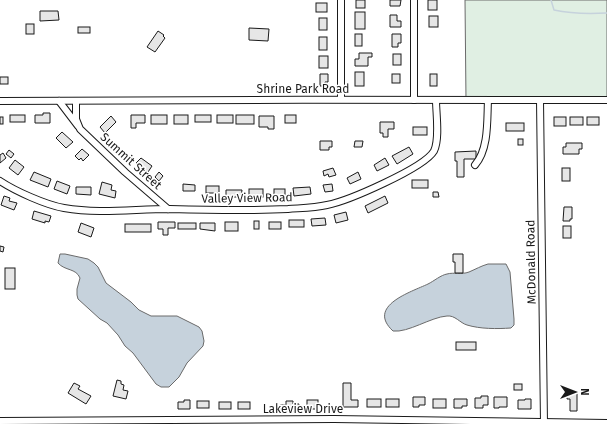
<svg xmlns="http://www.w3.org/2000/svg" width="607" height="424" font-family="'Fira Sans',sans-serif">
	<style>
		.green { fill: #e0efe3; stroke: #6a6a6a }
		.water { fill: #c6d2dc; stroke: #6a6a6a }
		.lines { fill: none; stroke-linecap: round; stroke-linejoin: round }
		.stream { stroke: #c6d2dc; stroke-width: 1.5 }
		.building { fill: #e6e6e6; stroke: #1a1a1a }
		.minor-casing { stroke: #1a1a1a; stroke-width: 8 }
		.minor { stroke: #fff; stroke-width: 6 }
		.labels { text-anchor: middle; stroke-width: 3; stroke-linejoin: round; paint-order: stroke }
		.street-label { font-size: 12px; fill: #1a1a1a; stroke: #fff }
	</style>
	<rect width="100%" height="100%" fill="#fff"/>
	<!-- green -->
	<polygon class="green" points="465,0 607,0 607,100 466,101"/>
	<!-- water -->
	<g class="water">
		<path d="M60 254H65L88 259 94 263 98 267 106 283 131 302 139 310 151 316H177L199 327 202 331 204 341 203 346 187 363 179 377 169 387H161L156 384 133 353 125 346 118 335 107 323 100 319 78 299 77 295V289L80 278C76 268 65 271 58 263Z"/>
		<path d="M488 264H506L510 272 514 319V325L511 328C497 329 480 329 467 325 460 323 455 315 447 316 431 317 408 333 393 331 366 306 411 292 428 284 434 281 441 275 447 274 454 272 461 275 469 272 476 269 481 266 488 264Z"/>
	</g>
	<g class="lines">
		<!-- stream -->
		<path class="stream" d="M551 0 554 10C572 14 589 14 607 13"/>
	</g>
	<!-- building -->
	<g class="building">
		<rect x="356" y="0" width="9" height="8"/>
		<polygon points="390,0 401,0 400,6 390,6"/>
		<rect x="428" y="0" width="9" height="10"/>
		<rect x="316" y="3" width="11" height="9"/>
		<polygon points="40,11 58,11 59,20 40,21"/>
		<rect x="355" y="12" width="10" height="17"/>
		<polygon points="390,15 397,15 397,21 401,21 401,27 390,27"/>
		<rect x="429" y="16" width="9" height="11"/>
		<rect x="319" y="18" width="8" height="12"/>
		<rect x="26" y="24" width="8" height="10"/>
		<rect x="78" y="27" width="12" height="6"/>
		<polygon points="249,28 269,29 268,41 249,40"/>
		<polygon points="158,31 164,35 163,36 165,38 155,52 147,47"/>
		<rect x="355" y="34" width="7" height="12"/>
		<polygon points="392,34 401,34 401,43 398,43 398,47 392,47"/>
		<rect x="319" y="37" width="8" height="13"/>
		<polygon points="359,53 372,53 372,57 368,57 368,66 355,66 355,59 359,59"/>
		<rect x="393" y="54" width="8" height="11"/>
		<rect x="319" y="56" width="9" height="12"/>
		<rect x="355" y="72" width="9" height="14"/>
		<polygon points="320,74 328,74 328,82 325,82 325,86 320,86"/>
		<rect x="392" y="74" width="8" height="9"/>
		<rect x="430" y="74" width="7" height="12"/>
		<rect x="0" y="77" width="8" height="7"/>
		<polygon points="43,113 50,113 50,123 35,123 35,115 43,115"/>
		<rect x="10" y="115" width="15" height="7"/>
		<polygon points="131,115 145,115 145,123 136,123 136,128 131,128"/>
		<rect x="151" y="115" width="16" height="9"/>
		<rect x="174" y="115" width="14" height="9"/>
		<rect x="195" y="115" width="16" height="7"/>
		<rect x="217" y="115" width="16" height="8"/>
		<rect x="236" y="115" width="18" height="9"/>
		<rect x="285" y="115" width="11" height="8"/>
		<polygon points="111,116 116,122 105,133 100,127"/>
		<polygon points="259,116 274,116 274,129 268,129 268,127 259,127"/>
		<rect x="0" y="117" width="3" height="7"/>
		<rect x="554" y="117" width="12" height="9"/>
		<rect x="570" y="117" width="13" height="8"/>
		<rect x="587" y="117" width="12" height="8"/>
		<polygon points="380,122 394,122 394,129 388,129 388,137 383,137 383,133 380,133"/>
		<rect x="506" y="123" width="18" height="8"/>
		<rect x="413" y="127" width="14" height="8"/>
		<polygon points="62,132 73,142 66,148 56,138"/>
		<rect x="518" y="139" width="5" height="6"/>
		<polygon points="320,141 332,141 332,147 329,147 329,150 320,150"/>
		<polygon points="355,141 363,141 362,147 354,147"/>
		<polygon points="566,143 582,143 582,149 579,149 579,154 563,154 563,147 566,147"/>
		<polygon points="409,147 413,154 397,164 392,156"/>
		<polygon points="82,149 89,155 83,161 81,158 79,160 75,156"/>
		<polygon points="9,150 14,154 11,158 6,154"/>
		<polygon points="476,151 476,159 464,159 464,177 457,177 457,161 455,161 455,152"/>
		<polygon points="3,153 6,158 0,163 0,155"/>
		<polygon points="141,158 152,166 148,172 136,163"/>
		<polygon points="385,158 389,165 377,171 374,165"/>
		<polygon points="15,160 24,167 18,175 9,168"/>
		<polygon points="333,168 336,175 329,177 328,174 324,176 323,171"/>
		<rect x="562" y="168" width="8" height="13"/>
		<polygon points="34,172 51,179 48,187 30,180"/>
		<polygon points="159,172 163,176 159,181 155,177"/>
		<polygon points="358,172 361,179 350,184 347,178"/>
		<rect x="412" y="180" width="16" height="8"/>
		<polygon points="57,181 70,186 67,194 54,189"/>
		<polygon points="102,182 112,185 111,190 116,191 115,198 99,194"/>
		<polygon points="183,184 195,185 195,191 183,191"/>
		<polygon points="332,184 333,191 325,192 323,185"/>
		<rect x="206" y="186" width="13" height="7"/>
		<polygon points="76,187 91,187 91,195 76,194"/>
		<polygon points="310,187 311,194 294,196 293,188"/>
		<rect x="249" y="189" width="14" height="8"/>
		<rect x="274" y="189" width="11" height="8"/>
		<polygon points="226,190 242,190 241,197 226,197"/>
		<polygon points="433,192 438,192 439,197 433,197"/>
		<polygon points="4,196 10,198 9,201 17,203 14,210 1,205"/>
		<polygon points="385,196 388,203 368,213 365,206"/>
		<polygon points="564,207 572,207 572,219 570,219 570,221 563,221"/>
		<polygon points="34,211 51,216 49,222 45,221 45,223 32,219"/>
		<polygon points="346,212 348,220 336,223 334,215"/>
		<polygon points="325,218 326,225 312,226 311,219"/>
		<rect x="289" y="220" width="15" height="7"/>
		<rect x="254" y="221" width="5" height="8"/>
		<polygon points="158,222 175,222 175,228 168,228 168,235 163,235 163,229 158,229"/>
		<rect x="225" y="222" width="13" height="9"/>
		<rect x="269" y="222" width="12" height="7"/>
		<polygon points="81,223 94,228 91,237 78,232"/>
		<rect x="178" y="223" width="18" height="6"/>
		<polygon points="200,223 215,223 215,231 200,229"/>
		<rect x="125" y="224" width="26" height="8"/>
		<rect x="563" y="226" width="8" height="12"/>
		<polygon points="0,246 4,247 3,252 0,251"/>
		<polygon points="453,254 463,254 463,273 455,273 455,262 453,262"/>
		<rect x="5" y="268" width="10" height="21"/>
		<rect x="456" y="342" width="20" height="8"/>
		<polygon points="117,380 121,381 121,384 124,385 123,390 128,391 126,399 113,396"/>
		<polygon points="74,383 80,386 78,389 91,396 86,404 68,393"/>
		<polygon points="343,383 351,383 351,400 358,400 358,407 343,407"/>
		<rect x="514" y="384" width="8" height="6"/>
		<polygon points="567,393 577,393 577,411 570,411 570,399 567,399"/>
		<polygon points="481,396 488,396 488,405 483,405 483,408 475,408 475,398 481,398"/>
		<polygon points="413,397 425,397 425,405 419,405 419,407 413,407"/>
		<polygon points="494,397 507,397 507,407 499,407 499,408 494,408"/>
		<rect x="367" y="399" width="14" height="8"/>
		<rect x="386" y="399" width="13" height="8"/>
		<rect x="433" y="399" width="13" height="9"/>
		<polygon points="454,399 467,399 467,406 462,406 462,408 454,408"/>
		<polygon points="525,399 531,399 531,409 518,409 518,400 525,400"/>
		<polygon points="184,400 190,400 190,409 178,409 178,402 184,402"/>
		<rect x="307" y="400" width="11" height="9"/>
		<rect x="197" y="401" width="12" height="7"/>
		<polygon points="286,401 293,401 293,404 299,404 299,412 280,411 280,405 286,405"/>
		<rect x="219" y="402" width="12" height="7"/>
		<rect x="238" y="402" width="12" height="7"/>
	</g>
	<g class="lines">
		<!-- minor casing -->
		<g class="minor-casing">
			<g id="minor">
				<polyline points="414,0 414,100"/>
				<polyline points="341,99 341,0"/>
				<polyline points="540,100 544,424"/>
				<path d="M0 101C202 100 405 99 607 100"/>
				<polyline points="59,101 78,126"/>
				<polyline points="76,101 76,119 80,129 125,172 168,209"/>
				<path d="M475 165C489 149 487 120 488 100"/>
				<path d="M0 181C15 191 46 205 64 208 99 214 134 209 170 209 209 210 248 211 288 209 301 208 314 208 327 205 348 201 424 168 434 151 440 139 436 113 436 100"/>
				<polyline points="0,421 334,419 607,423"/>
			</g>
		</g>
		<!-- minor -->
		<use href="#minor" class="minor"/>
	</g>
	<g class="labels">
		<!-- street labels -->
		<g class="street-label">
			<text x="303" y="93">Shrine Park Road</text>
			<text transform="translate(131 161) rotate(42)" y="4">Summit Street</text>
			<text transform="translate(247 198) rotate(-1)" y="4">Valley View Road</text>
			<text transform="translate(531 262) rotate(-91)" y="4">McDonald Road</text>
			<text x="303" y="413">Lakeview Drive</text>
		</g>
	</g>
	<!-- north arrow -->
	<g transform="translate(575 392) rotate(90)" stroke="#ffffff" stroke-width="3" paint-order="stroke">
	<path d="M0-3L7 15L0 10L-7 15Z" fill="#1a1a1a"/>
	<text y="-6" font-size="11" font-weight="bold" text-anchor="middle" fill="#1a1a1a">N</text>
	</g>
</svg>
